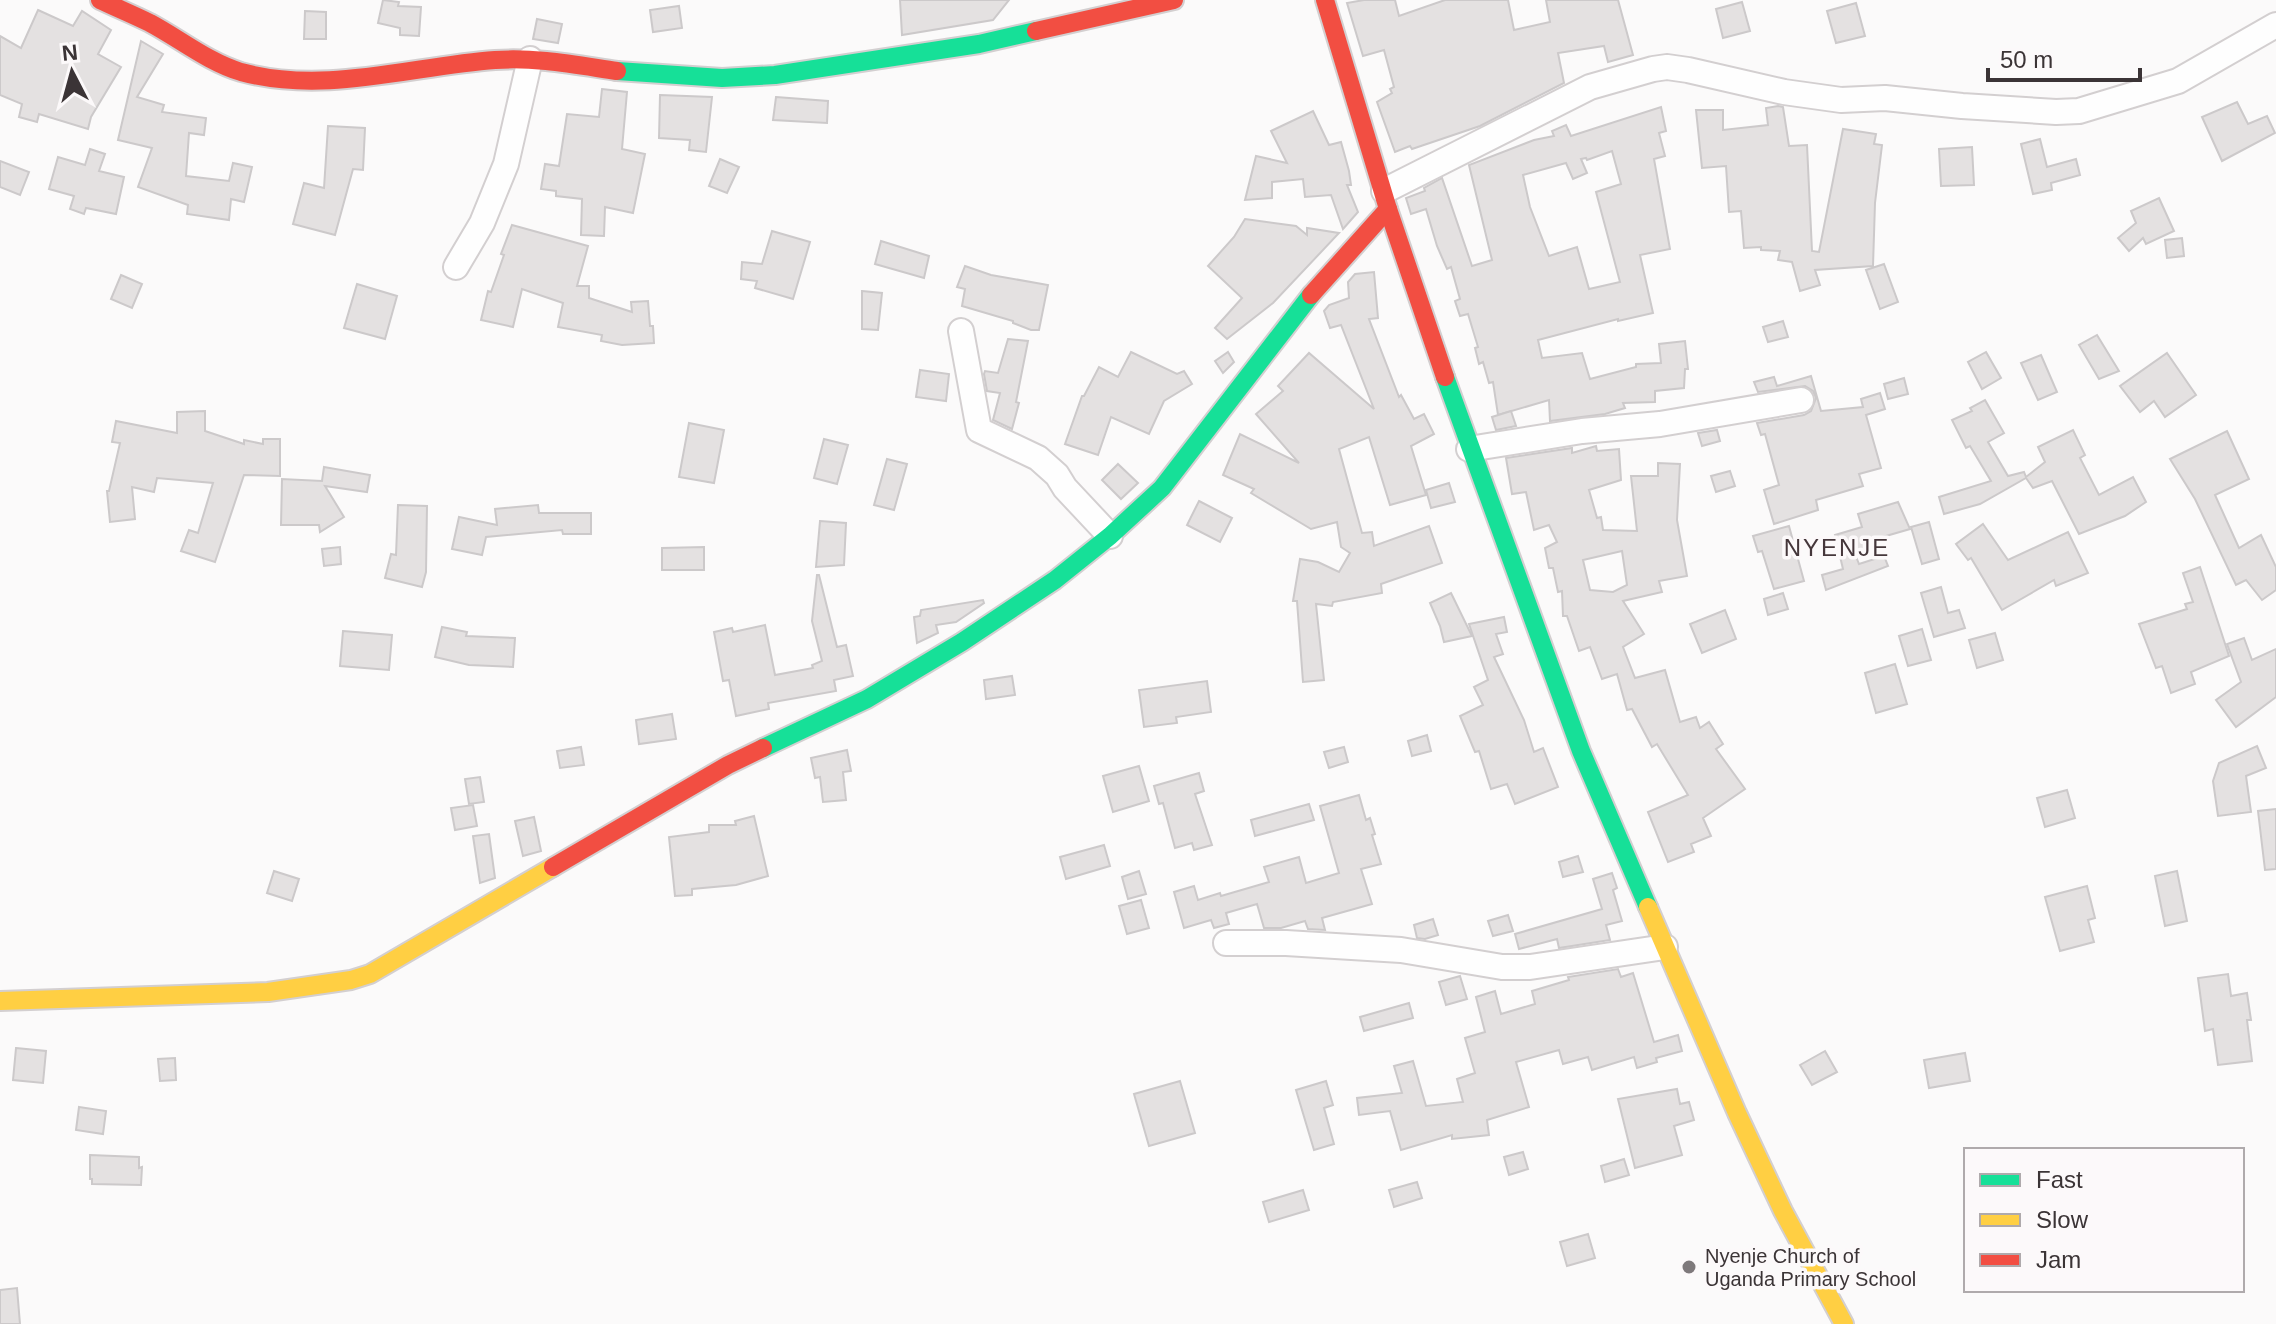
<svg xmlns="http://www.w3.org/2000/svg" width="2276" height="1324" font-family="Helvetica,sans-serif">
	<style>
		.building { fill: #e4e1e1; stroke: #ccc9ca; stroke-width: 2; fill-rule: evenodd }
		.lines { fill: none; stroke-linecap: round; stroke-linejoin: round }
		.street-casing { stroke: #d3cfd0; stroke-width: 28 }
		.fast-casing { stroke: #d3cfd0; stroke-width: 22 }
		.slow-casing { stroke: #d3cfd0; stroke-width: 22 }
		.jam-casing { stroke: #d3cfd0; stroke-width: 22 }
		.street { stroke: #fefefe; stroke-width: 24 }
		.fast { stroke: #16e098; stroke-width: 18 }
		.slow { stroke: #ffcf43; stroke-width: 18 }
		.jam { stroke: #f24e42; stroke-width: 18 }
		.poi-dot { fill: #7e797b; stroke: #fcf9fa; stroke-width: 3 }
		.labels { text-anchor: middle; stroke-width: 7; stroke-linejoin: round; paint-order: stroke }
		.poi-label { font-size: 20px; fill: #3b3436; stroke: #fcf9fa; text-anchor: start }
		.quarter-label { font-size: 24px; letter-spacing: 2px; fill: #45373b; stroke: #fcf9fa }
	</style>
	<rect width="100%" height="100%" fill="#fbfafa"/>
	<!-- building -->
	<g class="building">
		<polygon points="383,0 399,2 398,6 421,7 419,36 400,35 400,28 378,23"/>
		<polygon points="900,0 1009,0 993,20 902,35"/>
		<polygon points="1364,0 1395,0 1399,16 1445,0 1508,0 1514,30 1550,22 1546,0 1618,0 1633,55 1608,62 1604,46 1558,53 1564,83 1480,126 1412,149 1410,146 1395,152 1377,102 1392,93 1390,89 1394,87 1384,50 1363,56 1347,3"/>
		<polygon points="1742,2 1750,31 1723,38 1716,9"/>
		<polygon points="1856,3 1865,36 1836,43 1827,11"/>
		<polygon points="679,6 682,28 653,32 650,10"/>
		<polygon points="38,10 73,26 82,11 111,30 98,54 121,67 91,117 88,129 39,114 37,122 19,117 22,104 0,95 0,36 21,48"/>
		<polygon points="305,11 326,12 326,39 304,39"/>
		<polygon points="537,19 562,24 558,43 533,39"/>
		<polygon points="141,41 163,54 137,97 164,105 162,112 206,118 204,135 189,133 186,176 229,181 233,163 252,167 244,202 231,199 229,220 187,214 188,205 138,187 152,148 118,140"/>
		<polygon points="602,89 627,92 622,149 645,154 633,213 605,207 604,236 581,235 582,199 556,196 556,191 541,189 545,164 559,166 567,114 599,117"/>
		<polygon points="660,95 712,97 706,152 689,150 690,140 659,138"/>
		<polygon points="776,97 828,101 827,123 773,120"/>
		<polygon points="2237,102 2248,124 2267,116 2275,133 2222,161 2202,117"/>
		<polygon points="1778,106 1783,107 1789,146 1807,145 1812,251 1819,252 1843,129 1876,134 1874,144 1882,145 1875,203 1873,266 1815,270 1820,285 1800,291 1792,262 1778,260 1780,251 1761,250 1761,247 1744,248 1741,211 1729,212 1726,166 1702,168 1696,110 1723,110 1723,130 1768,125 1766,108"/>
		<path d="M1661 107 1666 131 1659 133 1665 156 1654 159 1670 249 1640 255 1653 313 1618 321V319L1538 340 1542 358 1582 353 1590 379 1636 367V364L1661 363 1659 344 1685 341 1688 369H1685L1684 388 1655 391V402L1623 403 1625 408 1605 414 1550 421 1549 400 1498 415 1493 382 1489 383 1483 362 1479 364 1475 348 1478 347 1468 314 1460 316 1455 301 1460 299 1451 267 1447 269 1437 246 1426 209 1411 214 1406 198 1425 191 1424 188 1442 178 1472 266 1492 260 1469 165 1534 140 1554 136 1552 131 1566 125 1571 136ZM1612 151 1621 184 1596 192 1620 282 1589 289 1577 247 1549 256 1530 207 1523 175 1566 163 1573 179 1587 173 1581 159 1586 158 1587 160Z"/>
		<polygon points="1313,111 1329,145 1341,142 1349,171 1351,185 1347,185 1358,212 1343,229 1331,195 1305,197 1303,179 1272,182 1272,198 1245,200 1256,156 1287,163 1271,131"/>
		<polygon points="328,126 365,128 363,170 353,169 335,235 293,224 304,183 324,188"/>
		<polygon points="2040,139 2047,167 2076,159 2080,175 2051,183 2052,190 2033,194 2021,144"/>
		<polygon points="1972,147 1974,185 1941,186 1939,149"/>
		<polygon points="90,149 105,154 99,171 124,177 116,214 86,208 84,214 70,209 74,196 49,189 58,157 85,165"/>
		<polygon points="720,159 739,167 727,193 709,186"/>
		<polygon points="0,161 29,172 20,195 0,187"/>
		<polygon points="2159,198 2174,231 2146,244 2143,238 2129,251 2118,238 2136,223 2131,211"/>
		<polygon points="1245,219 1296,226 1307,235 1307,228 1339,233 1273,303 1227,339 1215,328 1242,298 1208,266 1234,237"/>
		<polygon points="512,225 588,246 577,286 589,286 589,298 632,312 631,302 648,301 650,326 653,326 654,343 622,345 601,341 602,335 558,327 563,303 522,289 513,327 481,320 488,291 491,292 504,255 501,254"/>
		<polygon points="772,231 810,242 793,299 755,288 757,281 741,279 742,262 762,264"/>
		<polygon points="2182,238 2184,256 2167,258 2165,240"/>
		<polygon points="881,241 929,256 924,278 875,264"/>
		<polygon points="1884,264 1898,302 1880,309 1866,270"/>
		<polygon points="965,266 991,275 1048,285 1039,330 1031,330 1013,323 1013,321 962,306 965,289 957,287"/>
		<polygon points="1374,272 1378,318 1369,319 1399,397 1401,395 1414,419 1424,414 1434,434 1411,446 1426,495 1390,505 1369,437 1339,449 1362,533 1372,532 1374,546 1429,526 1442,563 1381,584 1382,593 1333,602 1332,606 1316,604 1324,680 1303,682 1297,601 1293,601 1300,559 1318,562 1339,572 1350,553 1341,547 1337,522 1311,529 1251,493 1254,489 1223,475 1240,434 1299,463 1256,414 1283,391 1278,386 1309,353 1374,409 1341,325 1330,328 1324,311 1329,305 1349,298 1348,282 1355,274"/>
		<polygon points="121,275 142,284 132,308 111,299"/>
		<polygon points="357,284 397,296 385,339 344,328"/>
		<polygon points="862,291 882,293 878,330 862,329"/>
		<polygon points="1783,321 1788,337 1768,342 1763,327"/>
		<polygon points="2097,335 2119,371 2099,379 2079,345"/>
		<polygon points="1008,339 1028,341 1016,402 1019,403 1012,429 993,420 1000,393 987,391 984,374 985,371 998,373"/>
		<polygon points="1131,352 1177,374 1184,371 1192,384 1164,401 1149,434 1111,417 1098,455 1065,444 1082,396 1084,396 1099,367 1118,377"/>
		<polygon points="1228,352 1234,362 1223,373 1215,361"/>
		<polygon points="1986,352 2001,378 1982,389 1968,362"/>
		<polygon points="2167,353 2196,395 2165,417 2154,401 2140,412 2120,386"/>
		<polygon points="2041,355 2057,392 2038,400 2021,363"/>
		<polygon points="920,370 949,374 946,401 916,397"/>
		<polygon points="1811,376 1821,411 1863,407 1861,399 1880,393 1885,409 1866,415 1881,468 1859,474 1863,486 1816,500 1818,510 1774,524 1764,490 1779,485 1765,434 1761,435 1757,423 1804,415 1811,411 1816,398 1813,391 1805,386 1758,392 1754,382 1774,377 1777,386"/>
		<polygon points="1904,378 1908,394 1888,399 1884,384"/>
		<polygon points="1985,400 2004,433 1988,442 2008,476 2024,472 2026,477 2045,462 2038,447 2073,430 2085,455 2080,458 2099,495 2133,477 2146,502 2125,516 2079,534 2052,481 2033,488 2026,478 1980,504 1944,514 1939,497 1991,481 1970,446 1966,448 1952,420 1972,411 1970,408"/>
		<polygon points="205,411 205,431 244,444 244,440 263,444 263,439 280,439 280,476 244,475 215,562 181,551 189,530 198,533 213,483 157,478 154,492 132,487 135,519 110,522 107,491 109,491 120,443 112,442 116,421 177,433 177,412"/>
		<polygon points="1511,411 1516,426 1496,430 1492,417"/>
		<polygon points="689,423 724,430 714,483 679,477"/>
		<polygon points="1717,430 1720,441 1702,446 1698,433"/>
		<polygon points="2227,431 2249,479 2215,495 2239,548 2261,535 2276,567 2276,590 2262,600 2246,580 2236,585 2195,499 2170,459"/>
		<polygon points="824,439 848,445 837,484 814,478"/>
		<path d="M1596 446 1597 451 1619 449 1621 480 1589 490 1597 518 1601 517 1603 530 1637 531 1631 476H1658V463L1680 464 1677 520 1687 576 1659 581 1662 592 1623 601 1644 634 1623 647 1635 678 1665 670 1680 722 1696 717 1700 728 1709 722 1723 744 1716 749 1745 789 1703 818 1711 836 1691 844 1694 852 1668 862 1648 812 1688 795 1657 744 1652 747 1632 709 1627 710 1617 674 1602 679 1590 647 1579 651 1567 616H1563L1562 591 1558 592 1553 568H1549L1545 548 1557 542 1549 525 1534 530 1526 492 1512 494 1506 458 1572 448V453ZM1622 551 1627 585 1613 592 1590 590 1583 560Z"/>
		<polygon points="887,459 907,464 894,510 874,505"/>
		<polygon points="1118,464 1138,483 1121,499 1102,480"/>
		<polygon points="324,467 370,475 367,492 325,486 344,517 320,532 319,525 281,525 282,479 322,481"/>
		<polygon points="1730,471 1735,486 1716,492 1711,476"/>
		<polygon points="1449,483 1455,502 1431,508 1426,490"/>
		<polygon points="1199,501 1232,518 1220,542 1187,525"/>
		<polygon points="1898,502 1910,529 1879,538 1881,547 1855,554 1859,564 1884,556 1888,566 1826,590 1822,575 1843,569 1835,535 1862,527 1858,514"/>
		<polygon points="398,505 427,506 426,572 422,587 385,578 391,554 396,555"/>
		<polygon points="538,505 539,513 591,513 591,534 563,534 562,530 486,537 482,555 452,549 459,517 497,525 495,509"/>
		<polygon points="820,521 846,523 844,565 816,567"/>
		<polygon points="1929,522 1939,559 1922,564 1911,527"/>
		<polygon points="1983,524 2008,560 2068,532 2088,573 2056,586 2054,580 2002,610 1971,558 1968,560 1956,544"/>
		<polygon points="1789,526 1804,581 1774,589 1762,551 1758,552 1753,536"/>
		<polygon points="340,547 341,564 324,566 322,549"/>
		<polygon points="704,547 704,570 662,570 662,548"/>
		<polygon points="2200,567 2229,656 2191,672 2195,684 2171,693 2162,666 2156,668 2139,624 2187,609 2185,604 2193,602 2183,573"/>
		<polygon points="817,575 819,575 837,647 846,645 853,676 834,680 836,691 768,703 769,709 736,716 729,680 723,681 714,632 732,628 733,632 765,625 775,675 813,668 812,665 822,661 812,621"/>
		<polygon points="1941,587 1948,613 1959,610 1965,628 1934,637 1921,593"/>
		<polygon points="1451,593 1472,636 1444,642 1440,626 1430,603"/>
		<polygon points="1783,593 1788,609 1768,615 1764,599"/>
		<polygon points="983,600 984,603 956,622 936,625 938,633 917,643 914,617 920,616 921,610"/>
		<polygon points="1725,610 1736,639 1702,653 1690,624"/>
		<polygon points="1504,617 1507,632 1496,634 1503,654 1494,657 1524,720 1534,752 1543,748 1558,787 1515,804 1507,784 1491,789 1479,751 1475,752 1460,716 1483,705 1474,687 1488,680 1469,624"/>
		<polygon points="442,627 467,632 466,636 515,638 513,667 469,665 435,657"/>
		<polygon points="1922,629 1931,660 1908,666 1899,636"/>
		<polygon points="343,631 392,635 389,670 340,666"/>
		<polygon points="1995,633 2003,660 1977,668 1969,640"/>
		<polygon points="2244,638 2252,660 2276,649 2276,697 2236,727 2216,700 2241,682 2227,644"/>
		<polygon points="1895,664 1907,704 1876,713 1865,673"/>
		<polygon points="1012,676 1015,695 986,699 984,680"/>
		<polygon points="1207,681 1211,712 1176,717 1177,723 1144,727 1139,690"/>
		<polygon points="672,714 676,739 639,744 636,720"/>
		<polygon points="1427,735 1431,751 1412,756 1408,741"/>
		<polygon points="2257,746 2266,768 2246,776 2251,812 2218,816 2213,781 2219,763"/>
		<polygon points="581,747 584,765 560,768 557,751"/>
		<polygon points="1344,747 1348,762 1329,768 1324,752"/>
		<polygon points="847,750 851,771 843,772 846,800 823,802 820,777 815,778 811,758"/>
		<polygon points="1139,766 1149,801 1113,812 1103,776"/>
		<polygon points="1199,773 1204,791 1195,794 1212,845 1194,850 1192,843 1175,848 1163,803 1159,804 1154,786"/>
		<polygon points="480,777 484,802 469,804 465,779"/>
		<polygon points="2067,790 2075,818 2045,827 2037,798"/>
		<polygon points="1359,795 1366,820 1370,818 1375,834 1372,835 1381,864 1361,869 1372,904 1322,918 1325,930 1308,929 1305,921 1281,928 1264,928 1257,904 1226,913 1229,924 1214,928 1211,920 1184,928 1174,892 1194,886 1198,900 1220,893 1221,896 1269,882 1264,867 1299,857 1306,883 1339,873 1320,806"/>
		<polygon points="1309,804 1314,820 1255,836 1251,820"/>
		<polygon points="473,805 477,826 455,830 451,808"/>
		<polygon points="2276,809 2276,869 2265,870 2258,811"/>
		<polygon points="754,816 768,876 736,885 692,889 692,895 675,896 669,837 709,832 709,825 736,825 735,821"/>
		<polygon points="534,817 541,851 523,856 515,821"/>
		<polygon points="489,834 495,878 480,883 473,836"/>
		<polygon points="1104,845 1110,866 1066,879 1060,857"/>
		<polygon points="1578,856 1583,872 1563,877 1559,862"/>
		<polygon points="274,871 299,879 292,901 267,893"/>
		<polygon points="1139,871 1146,894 1128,899 1122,877"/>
		<polygon points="2177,871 2187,921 2165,926 2155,876"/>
		<polygon points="1612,873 1617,888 1613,890 1622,921 1606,925 1610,940 1559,948 1557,939 1519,949 1515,934 1602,909 1593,879"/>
		<polygon points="2087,886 2095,918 2088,920 2094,942 2060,951 2045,897"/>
		<polygon points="1141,900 1149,928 1127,934 1119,906"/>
		<polygon points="1508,915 1513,931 1493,936 1488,921"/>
		<polygon points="1433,919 1438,935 1425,939 1417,938 1414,925"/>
		<polygon points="1618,969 1621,977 1633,973 1654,1042 1678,1035 1682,1051 1656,1058 1657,1062 1637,1068 1634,1057 1592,1070 1588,1057 1563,1064 1559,1050 1516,1062 1529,1107 1487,1120 1489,1135 1452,1139 1452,1135 1401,1150 1390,1111 1359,1115 1357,1098 1402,1093 1394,1066 1413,1061 1426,1106 1463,1102 1457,1079 1475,1073 1465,1038 1485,1032 1476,997 1495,991 1501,1014 1535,1004 1532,991 1569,980 1568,977"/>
		<polygon points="2228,974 2231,996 2247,993 2251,1020 2247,1020 2252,1061 2218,1065 2213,1029 2205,1031 2198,978"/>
		<polygon points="1460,976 1467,999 1446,1005 1439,982"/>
		<polygon points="1409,1003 1413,1018 1364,1031 1360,1017"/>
		<polygon points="16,1048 46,1051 43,1083 13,1080"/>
		<polygon points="1825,1051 1837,1072 1812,1085 1800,1065"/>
		<polygon points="1965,1053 1970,1081 1929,1088 1924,1060"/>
		<polygon points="175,1058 176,1080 160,1081 158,1059"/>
		<polygon points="1180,1081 1195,1133 1149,1146 1134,1094"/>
		<polygon points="1326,1081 1333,1105 1324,1108 1334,1144 1314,1150 1296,1090"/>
		<polygon points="1677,1089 1680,1104 1689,1102 1694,1120 1674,1126 1682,1155 1635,1168 1618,1099"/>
		<polygon points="79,1107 106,1111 103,1134 76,1130"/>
		<polygon points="1523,1152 1528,1169 1509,1175 1504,1157"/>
		<polygon points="90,1155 139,1157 139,1168 142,1167 141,1185 92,1184 92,1179 90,1179"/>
		<polygon points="1624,1159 1629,1175 1605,1182 1601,1166"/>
		<polygon points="1417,1182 1422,1198 1394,1207 1389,1190"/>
		<polygon points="1303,1190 1309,1210 1269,1222 1263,1202"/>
		<polygon points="1588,1234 1595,1258 1567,1266 1560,1242"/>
		<polygon points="17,1288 20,1324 0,1324 0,1290"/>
	</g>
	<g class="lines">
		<!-- street casing -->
		<g class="street-casing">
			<g id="street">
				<polyline points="1384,191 1590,87 1653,69 1667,67 1688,70 1784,92 1841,100 1885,98 1962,106 2056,112 2079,111 2178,81 2276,25"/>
				<polyline points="456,267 482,223 506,164 530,59"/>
				<polyline points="961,331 979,430 1038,458 1057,475 1065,488 1110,536"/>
				<polyline points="1469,449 1582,431 1660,424 1801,400"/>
				<polyline points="1226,943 1286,943 1401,950 1502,967 1530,967 1665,947"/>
			</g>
		</g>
		<!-- fast casing -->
		<g class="fast-casing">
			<g id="fast">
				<polyline points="617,71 722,78 775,75 979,44 1036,31"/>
				<polyline points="1445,377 1581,751 1648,907"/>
				<polyline points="763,748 867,699 962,642 1055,580 1110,536 1162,488 1311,295"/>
			</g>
		</g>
		<!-- slow casing -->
		<g class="slow-casing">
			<g id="slow">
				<polyline points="1648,907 1737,1113 1783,1211 1844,1324"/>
				<polyline points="0,1001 268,992 351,980 370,974 553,867"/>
			</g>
		</g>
		<!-- jam casing -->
		<g class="jam-casing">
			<g id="jam">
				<path d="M100 0C117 8 134 15 150 23 180 39 208 62 241 72 325 95 412 66 495 60 536 57 576 65 617 71"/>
				<polyline points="1325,0 1388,209 1445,377"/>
				<polyline points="1036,31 1174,0"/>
				<polyline points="1311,295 1388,209"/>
				<polyline points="553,867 728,765 763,748"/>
			</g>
		</g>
		<!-- street -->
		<use href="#street" class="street"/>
		<!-- fast -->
		<use href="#fast" class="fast"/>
		<!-- slow -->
		<use href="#slow" class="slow"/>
		<!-- jam -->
		<use href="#jam" class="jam"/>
	</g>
	<!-- markers -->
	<circle class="poi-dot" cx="1689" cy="1267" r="8"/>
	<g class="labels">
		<!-- poi labels -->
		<g class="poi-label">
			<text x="1705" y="1263">Nyenje Church of<tspan x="1705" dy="23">Uganda Primary School</tspan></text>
		</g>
		<!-- quarter labels -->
		<g class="quarter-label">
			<text x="1837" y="556">NYENJE</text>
		</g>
	</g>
	<!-- legend -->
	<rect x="1964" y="1148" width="280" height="144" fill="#fcf9fa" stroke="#afaaac" stroke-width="2"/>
	<rect x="1980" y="1174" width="40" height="12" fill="#16e098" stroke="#afaaac" stroke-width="2"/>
	<text x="2036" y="1188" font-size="24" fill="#3b3436">Fast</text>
	<rect x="1980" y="1214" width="40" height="12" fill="#ffcf43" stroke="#afaaac" stroke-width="2"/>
	<text x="2036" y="1228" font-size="24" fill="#3b3436">Slow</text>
	<rect x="1980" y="1254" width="40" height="12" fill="#f24e42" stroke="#afaaac" stroke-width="2"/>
	<text x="2036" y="1268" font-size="24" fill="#3b3436">Jam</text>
	<!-- north arrow -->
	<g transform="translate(72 72) rotate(354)" stroke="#fcf9fa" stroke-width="6" paint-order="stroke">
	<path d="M0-6L14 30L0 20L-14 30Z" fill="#3b3436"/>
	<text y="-12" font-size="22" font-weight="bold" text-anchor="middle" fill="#3b3436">N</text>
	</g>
	<!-- scale -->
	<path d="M1988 68v12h152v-12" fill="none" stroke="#3b3436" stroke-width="4"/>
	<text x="2000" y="68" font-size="24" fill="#3b3436" stroke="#fcf9fa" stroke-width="6" paint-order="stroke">50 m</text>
</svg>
